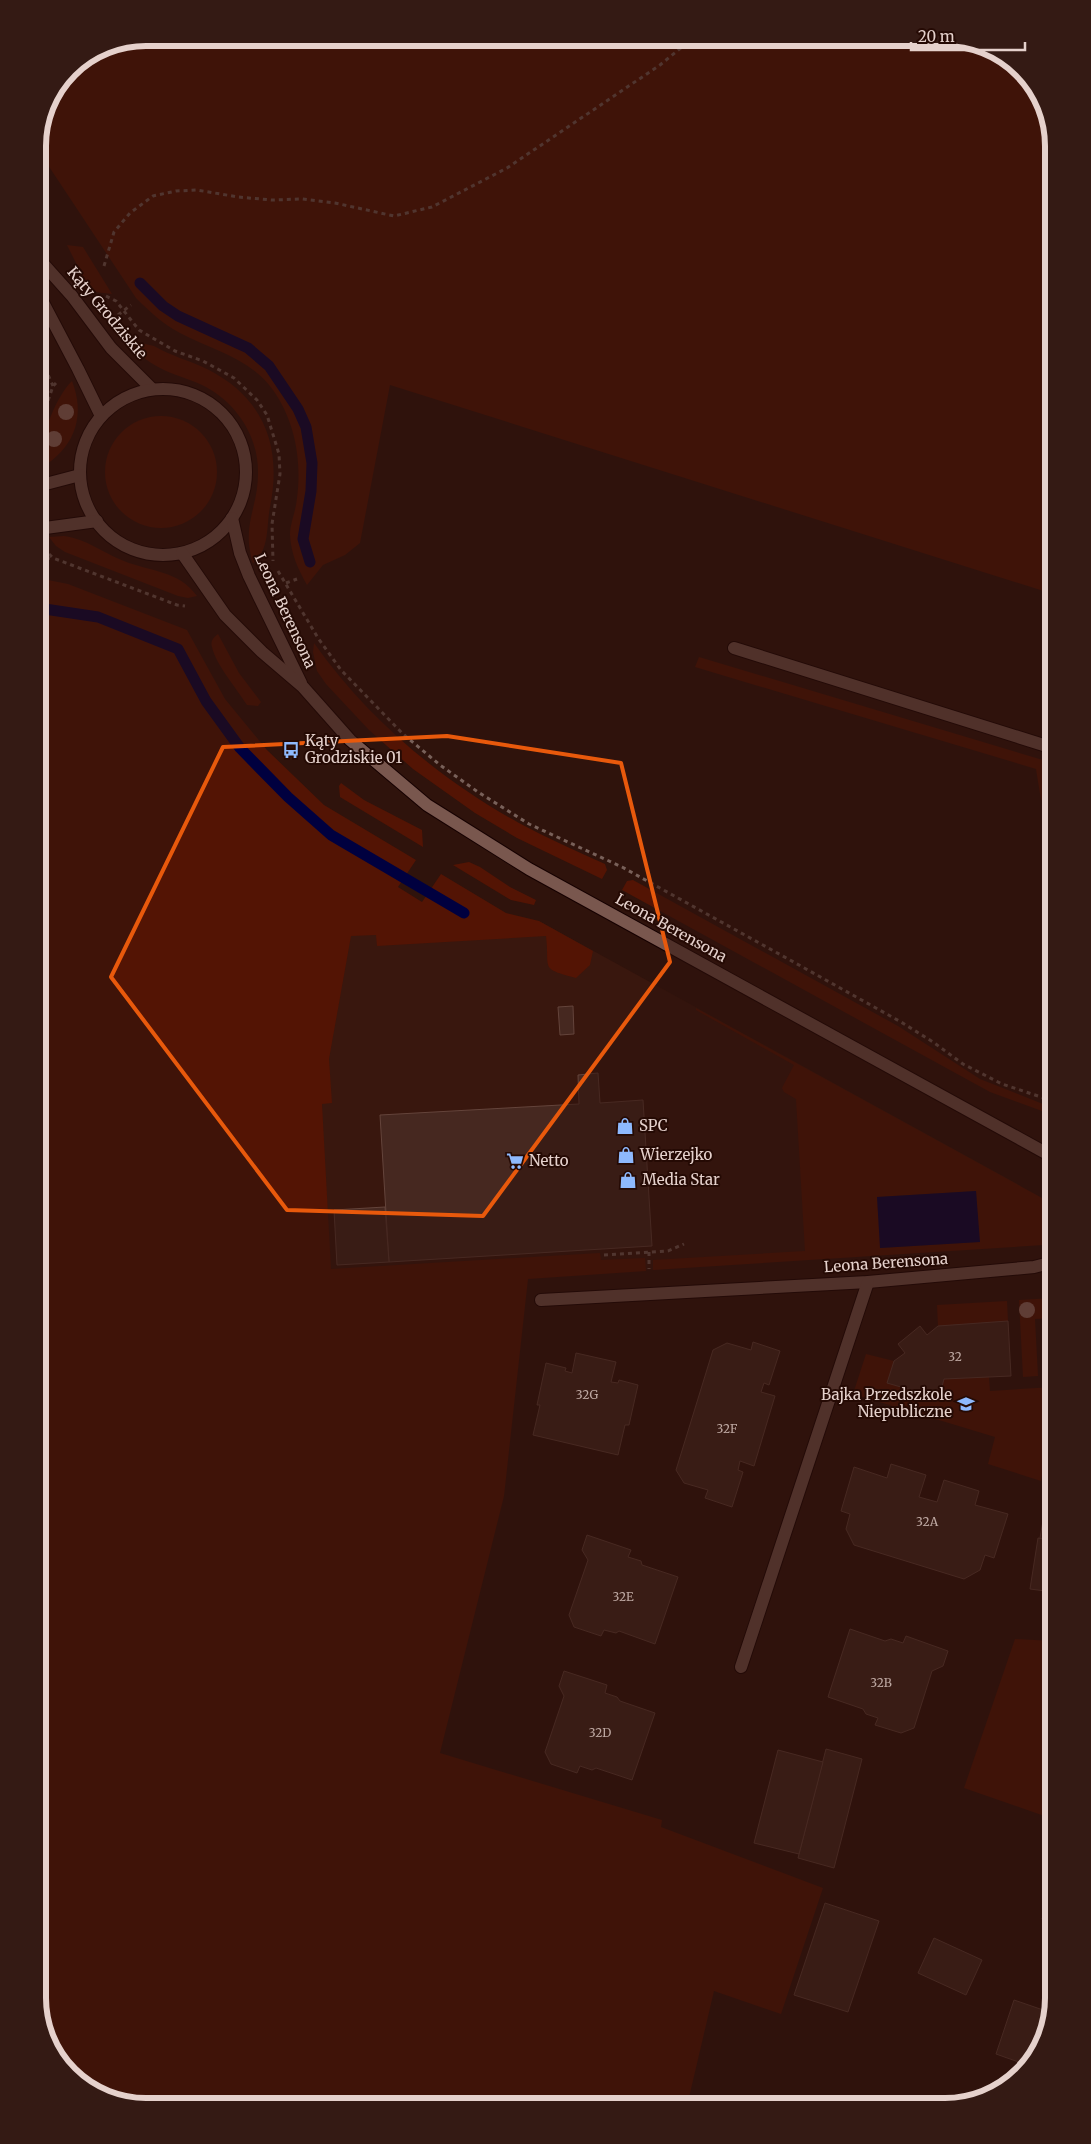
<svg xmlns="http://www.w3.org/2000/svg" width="1091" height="2144" font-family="Merriweather,serif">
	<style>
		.built { fill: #39170e }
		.green { fill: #531404; fill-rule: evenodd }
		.water { fill: #00003f }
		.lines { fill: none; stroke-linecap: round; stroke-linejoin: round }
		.stream { stroke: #00003f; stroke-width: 11 }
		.building { fill: #462820; stroke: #64443b }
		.minor-casing { stroke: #160100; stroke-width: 14 }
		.path { stroke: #786059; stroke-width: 3; stroke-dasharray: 4 4; stroke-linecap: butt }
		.minor { stroke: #79574e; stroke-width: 12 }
		.tree { fill: #997267 }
		.marked { fill: none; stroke: #e8590c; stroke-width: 4; stroke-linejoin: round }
		.labels { text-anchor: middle; stroke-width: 4; stroke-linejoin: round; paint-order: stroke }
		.number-label { font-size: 12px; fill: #bda7a1 }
		.street-label { font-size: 15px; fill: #e5d1cc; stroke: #250a04 }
		.poi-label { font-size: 15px; fill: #e5d1cc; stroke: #250a04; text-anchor: start }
		.rim { fill: none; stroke: #e5d1cc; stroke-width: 6 }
	</style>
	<rect width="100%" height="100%" fill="#2f130c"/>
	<!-- built -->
	<polygon class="built" points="539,921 1021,1186 1045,1240 653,1270 641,1269 330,1287 294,1238 350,932"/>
	<!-- green -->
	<g class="green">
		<path d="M146 38H952L1011 60 1045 105 1053 146V594L390 385 360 543 345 555 323 565 307 585C298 569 291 554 290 535 290 523 296 511 297 498 302 461 295 421 273 390 250 358 212 350 180 333 163 324 150 312 136 298L38 150C38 107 64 63 105 46 117 41 133 40 146 38Z"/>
		<polygon points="67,245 83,247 112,294 87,291 89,289"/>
		<path d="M141 343 154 346C171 356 191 361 209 370 265 399 282 448 270 507 266 528 270 549 253 563 241 526 258 508 258 474 259 437 237 404 206 387 193 380 177 376 164 370 151 364 140 355 130 346Z"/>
		<path d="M72 381C85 414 76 444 47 464 43 466 42 469 38 471 38 446 54 398 72 381Z"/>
		<circle cx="161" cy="472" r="56"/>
		<path d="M64 536C89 540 101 552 124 561 151 572 178 570 197 596L188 598 178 596 65 552 56 546 49 537Z"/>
		<path d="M38 578 68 584 187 630 225 699 267 750 324 805 416 860 398 887 422 902 441 874 506 913 539 921 593 951 590 965 576 978C539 968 550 970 546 936L377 946 376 935 351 936 329 1059 332 1103 322 1104 331 1269 600 1253 601 1260 645 1258 646 1271 528 1279 504 1496 440 1753 662 1820 661 1827 823 1888 781 2014 714 1991 687 2106 666 2103 665 2106H139L80 2084 46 2039 38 1998Z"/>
		<path d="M218 634 239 673 261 702 258 706 247 705C237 689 216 665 212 647 210 641 214 637 218 634Z"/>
		<path d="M314 643C366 717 439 779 519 823 547 838 576 851 605 864L607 870 602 879 517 838 475 813 413 769 369 730 326 684 317 671 313 652Z"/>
		<polygon points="699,657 1053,763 1053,803 1041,800 1036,769 695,667"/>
		<polygon points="341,783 364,800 422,830 423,847 340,797 339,786"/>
		<polygon points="469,862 480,867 510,887 536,900 534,905 511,900 453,865"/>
		<polygon points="633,880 898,1026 980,1079 1053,1108 1053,1115 990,1092 622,890 627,881"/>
		<path d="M696 1008 1053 1204V1227L1044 1245 653 1270V1260L805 1251 796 1099 784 1092 782 1088 794 1065 696 1010ZM976 1191 979 1242 881 1248 877 1197Z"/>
		<polygon points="1053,1298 1053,1318 1035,1319 1038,1376 1023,1377 1019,1300"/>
		<polygon points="1007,1301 1008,1321 938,1326 937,1305"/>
		<polygon points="866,1354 894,1361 887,1383 939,1398 944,1379 989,1377 990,1391 1053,1387 1053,1414 1041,1481 988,1464 995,1437 853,1394"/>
		<polygon points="1015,1639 1053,1641 1053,1819 964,1788"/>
	</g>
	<!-- water -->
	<polygon class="water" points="976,1191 980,1242 880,1248 877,1197"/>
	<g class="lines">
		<!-- stream -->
		<g class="stream">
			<polyline points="140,283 163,306 178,316 248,348 269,366 298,409 306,427 312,463 311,491 303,539 310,562"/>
			<polyline points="38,608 98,617 178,649 206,701 240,748 288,797 331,835 464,913"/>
		</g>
	</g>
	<!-- building -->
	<g class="building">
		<polygon points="573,1006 574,1034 560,1035 558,1007"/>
		<polygon points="598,1073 600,1103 643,1100 652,1246 389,1262 380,1115 579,1104 578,1075"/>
		<polygon points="385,1207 389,1262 337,1265 334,1210"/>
		<polygon points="1008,1321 1011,1376 944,1379 939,1398 887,1383 894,1361 905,1353 898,1344 920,1326 927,1335 938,1326"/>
		<polygon points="753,1342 780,1351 769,1385 764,1383 761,1392 775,1396 754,1466 740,1461 738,1470 743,1472 732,1507 705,1498 708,1490 684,1483 676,1470 713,1350 727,1343 751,1350"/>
		<polygon points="576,1353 616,1362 611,1382 618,1383 619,1380 638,1385 629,1425 625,1425 618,1455 533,1435 540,1405 537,1405 546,1363 566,1368 565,1371 572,1373"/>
		<polygon points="891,1464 926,1475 919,1497 937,1502 944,1480 979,1491 975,1505 1008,1514 994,1558 985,1555 980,1570 964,1579 854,1545 846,1529 850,1514 841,1511 854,1467 887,1478"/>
		<polygon points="1043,1521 1053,1523 1053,1541 1040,1538"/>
		<polygon points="587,1535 631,1550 628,1557 641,1561 642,1565 678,1577 655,1644 619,1631 616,1633 604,1630 601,1636 574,1627 569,1615 588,1560 582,1550"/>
		<polygon points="1038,1538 1053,1541 1053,1592 1030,1589"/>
		<polygon points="850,1629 885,1641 891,1639 903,1643 906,1636 948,1651 943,1666 932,1671 914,1728 901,1733 875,1725 878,1718 866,1714 863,1709 828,1697"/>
		<polygon points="564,1671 607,1685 605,1693 617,1697 620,1701 655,1713 632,1780 596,1768 592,1770 580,1766 577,1773 551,1764 545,1752 564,1696 559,1686"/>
		<polygon points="826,1749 862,1759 834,1868 798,1858"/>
		<polygon points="778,1750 823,1762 799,1854 754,1843"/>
		<polygon points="1053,1890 1053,1924 1042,1919"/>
		<polygon points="825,1903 879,1921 848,2012 794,1995"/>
		<polygon points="934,1938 982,1960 966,1995 918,1973"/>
		<polygon points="1014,2000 1049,2012 1035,2058 1027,2065 996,2054"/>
	</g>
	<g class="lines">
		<!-- minor casing -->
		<g class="minor-casing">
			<g id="minor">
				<polyline points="38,258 72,296 111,348 152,389"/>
				<polyline points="38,293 78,369 101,416"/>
				<circle cx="163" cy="472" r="83"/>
				<polyline points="38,486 80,475"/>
				<polyline points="232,518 240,553 249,576 301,683"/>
				<polyline points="38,529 97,521"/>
				<polyline points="182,553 225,615 262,652 303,687 350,740 427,805 529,869 1053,1157"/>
				<polyline points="734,648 1053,748"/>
				<polyline points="541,1300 868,1282 1034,1267 1053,1262"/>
				<polyline points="741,1667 868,1282"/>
			</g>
		</g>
		<!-- path -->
		<g class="path">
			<polyline points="104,266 114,232 130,213 153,196 176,191 197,190 238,197 272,200 302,199 335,203 394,216 432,207 507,168 660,65 693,38"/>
			<polyline points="106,296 116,301 139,330 175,351 203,361 234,378 257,400 267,415 279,454 280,474 272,524 273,561"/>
			<polyline points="118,315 131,305"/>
			<polyline points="45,368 53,386"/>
			<polyline points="38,431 53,386 56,383"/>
			<polyline points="49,554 53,558 177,605 185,606"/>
			<polyline points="38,559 53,558"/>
			<polyline points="278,571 318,638 341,670 403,734 440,765 478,792 529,824 622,867 790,960 901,1022 933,1042 963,1064 1002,1084 1053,1101"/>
			<polyline points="286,583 297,579"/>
			<polyline points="649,1252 649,1269"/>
			<polyline points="604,1255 668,1251 684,1244"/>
		</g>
		<!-- minor -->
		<use href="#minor" class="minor"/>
	</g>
	<!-- trees -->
	<g class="tree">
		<circle cx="66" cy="412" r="8"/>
		<circle cx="54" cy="439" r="8"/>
		<circle cx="1027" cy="1310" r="8"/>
	</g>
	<!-- marked area -->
	<path d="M0 0H1091V2144H0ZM447 736 621 763 670 962 483 1216 287 1210 111 977 223 747Z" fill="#2f130c" fill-opacity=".55" fill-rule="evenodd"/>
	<path class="marked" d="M447 736 621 763 670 962 483 1216 287 1210 111 977 223 747Z"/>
	<!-- icons -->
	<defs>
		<g id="bus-bare" transform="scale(1.35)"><path d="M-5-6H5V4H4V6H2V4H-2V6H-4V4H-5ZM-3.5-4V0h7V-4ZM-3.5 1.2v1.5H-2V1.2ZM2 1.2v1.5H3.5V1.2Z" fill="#8eb9fd" stroke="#250a04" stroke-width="2.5" paint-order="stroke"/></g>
		<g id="shop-bare" transform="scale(1.35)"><path d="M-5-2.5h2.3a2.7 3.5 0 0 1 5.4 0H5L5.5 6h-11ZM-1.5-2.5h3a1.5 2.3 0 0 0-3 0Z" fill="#8eb9fd" stroke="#250a04" stroke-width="2.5" paint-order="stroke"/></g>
		<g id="supermarket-bare" transform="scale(1.35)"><path d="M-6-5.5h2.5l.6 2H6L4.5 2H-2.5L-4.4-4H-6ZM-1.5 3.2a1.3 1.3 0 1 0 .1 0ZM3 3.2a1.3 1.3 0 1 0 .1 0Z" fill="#8eb9fd" stroke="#250a04" stroke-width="2.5" paint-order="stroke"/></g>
		<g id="school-bare" transform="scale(1.35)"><path d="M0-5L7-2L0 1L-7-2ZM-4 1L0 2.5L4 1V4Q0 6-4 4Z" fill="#8eb9fd" stroke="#250a04" stroke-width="2.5" paint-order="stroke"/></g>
	</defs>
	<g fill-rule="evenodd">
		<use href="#bus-bare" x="291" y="750"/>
		<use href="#shop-bare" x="625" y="1126"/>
		<use href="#shop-bare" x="626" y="1155"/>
		<use href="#supermarket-bare" x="515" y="1161"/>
		<use href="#shop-bare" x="628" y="1180"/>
		<use href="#school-bare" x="966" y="1404"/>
	</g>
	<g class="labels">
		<!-- number labels -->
		<g class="number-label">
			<text x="955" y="1361">32</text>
			<text x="587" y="1399">32G</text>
			<text x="727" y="1433">32F</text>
			<text x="927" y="1526">32A</text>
			<text x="623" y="1601">32E</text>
			<text x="881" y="1687">32B</text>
			<text x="600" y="1737">32D</text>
		</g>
		<!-- street labels -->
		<g class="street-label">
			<text transform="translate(107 313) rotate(50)" y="5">Kąty Grodziskie</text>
			<text transform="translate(285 611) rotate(65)" y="5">Leona Berensona</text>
			<text transform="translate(671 928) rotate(29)" y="5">Leona Berensona</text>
			<text transform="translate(886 1263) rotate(-4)" y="5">Leona Berensona</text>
		</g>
		<!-- poi labels -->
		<g class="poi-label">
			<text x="305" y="746">Kąty<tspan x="305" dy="17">Grodziskie 01</tspan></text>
			<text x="639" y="1131">SPC</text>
			<text x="640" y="1160">Wierzejko</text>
			<text x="529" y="1166">Netto</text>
			<text x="642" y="1185">Media Star</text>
			<text x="952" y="1400" text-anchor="end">Bajka Przedszkole<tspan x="952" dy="17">Niepubliczne</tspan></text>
		</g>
	</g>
	<!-- crop -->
	<path d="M0 0H1091V2144H0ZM146 46H945A100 100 0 0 1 1045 146V1998A100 100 0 0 1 945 2098H146A100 100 0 0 1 46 1998V146A100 100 0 0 1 146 46Z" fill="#341a14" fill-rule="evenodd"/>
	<path class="rim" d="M146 46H945A100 100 0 0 1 1045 146V1998A100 100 0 0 1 945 2098H146A100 100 0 0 1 46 1998V146A100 100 0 0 1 146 46Z"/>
	<!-- scale -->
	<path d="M911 42v8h114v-8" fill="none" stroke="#e5d1cc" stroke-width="2.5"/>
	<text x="918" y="42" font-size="15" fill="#e5d1cc" stroke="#250a04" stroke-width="4" paint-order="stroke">20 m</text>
</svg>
